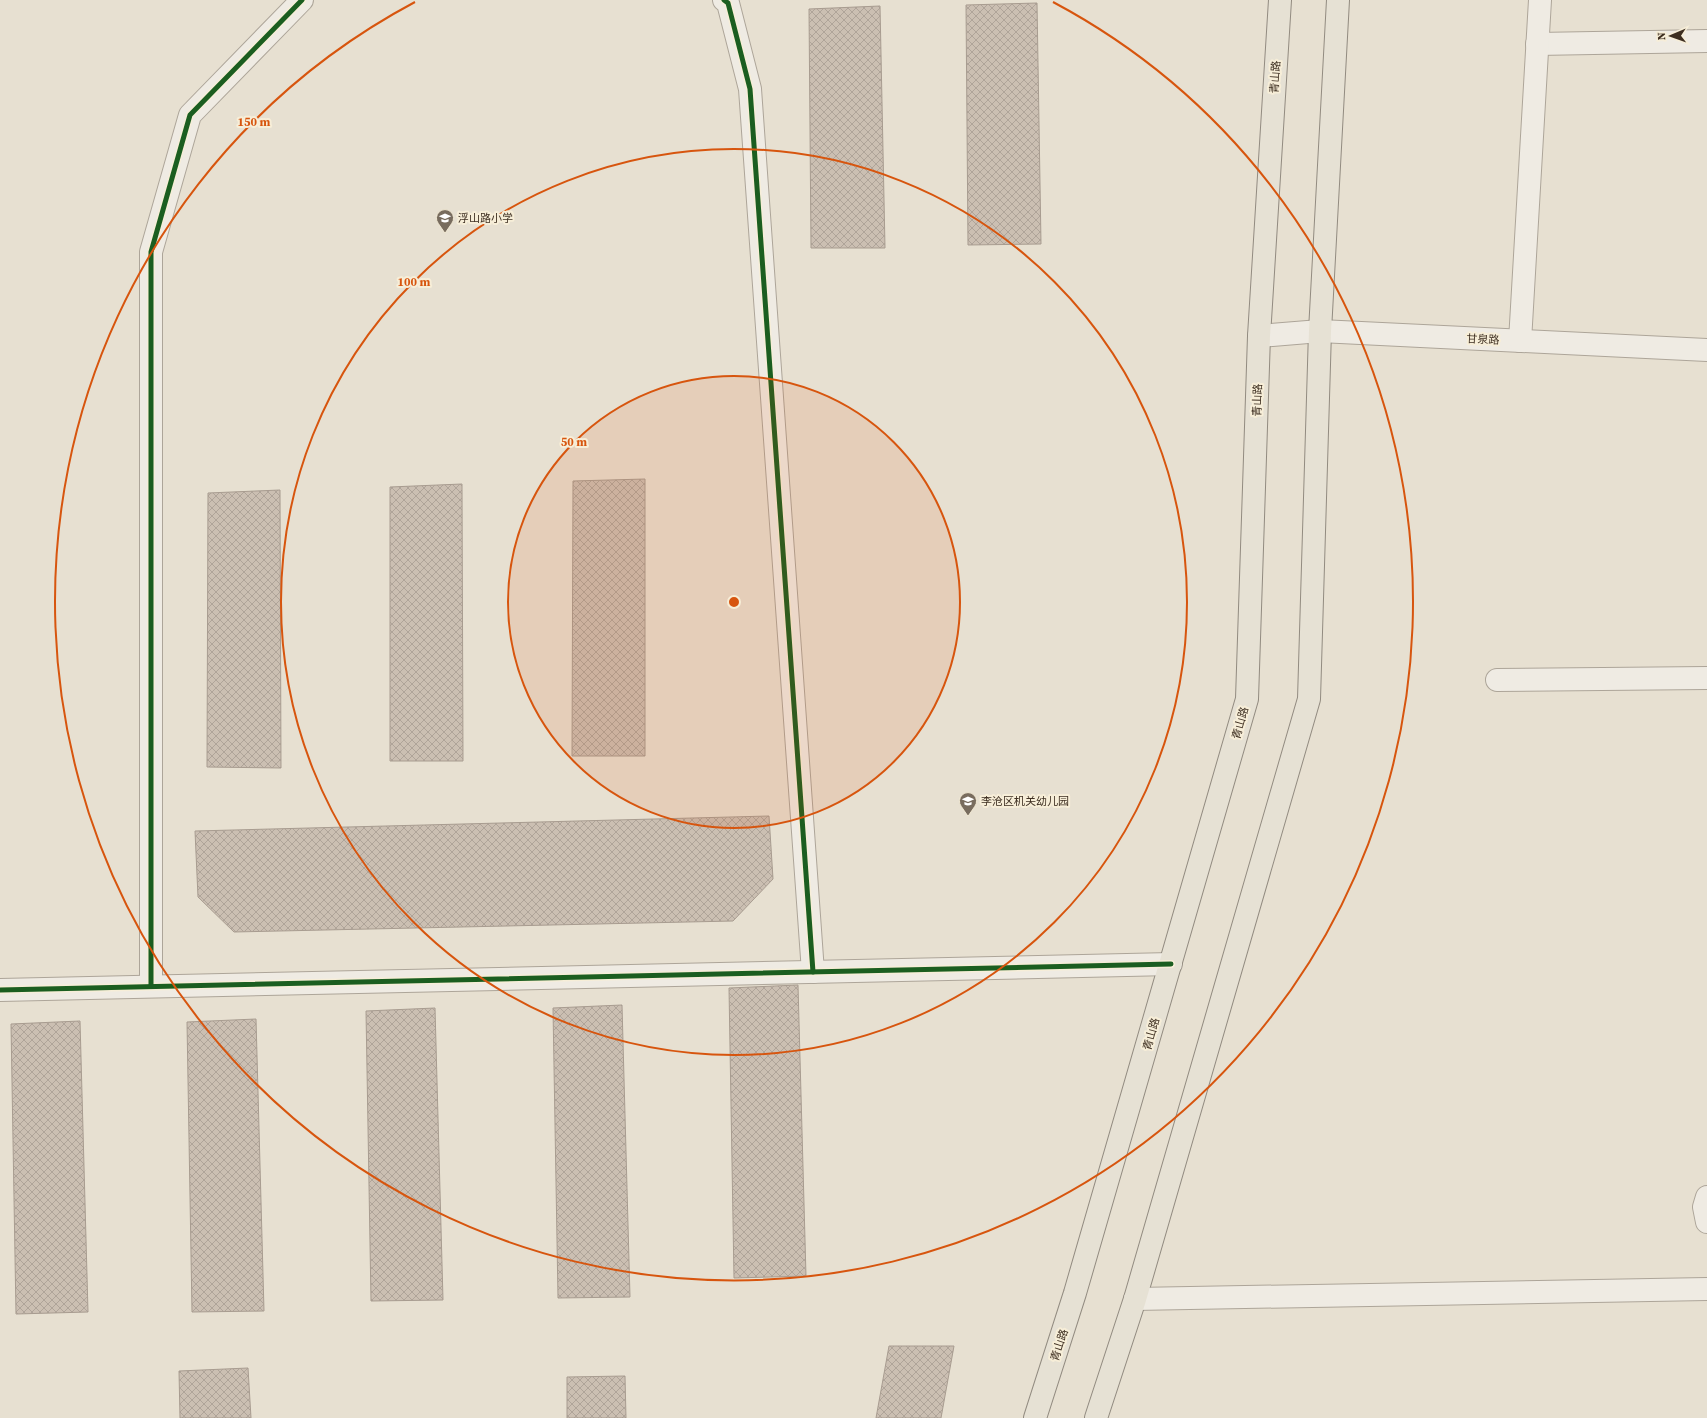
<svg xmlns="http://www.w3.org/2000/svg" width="1707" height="1418" font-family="'Source Serif 4','Noto Sans SC',serif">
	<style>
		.building { fill: url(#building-cross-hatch); stroke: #a89c90 }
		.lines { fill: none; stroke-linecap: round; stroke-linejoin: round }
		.minor-casing { stroke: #ada599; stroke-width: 24 }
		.major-casing { stroke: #928b80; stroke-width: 24 }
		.minor { stroke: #efebe3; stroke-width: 22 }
		.major { stroke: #e6e1d4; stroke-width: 22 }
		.cycleway-casing { stroke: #f7eed8; stroke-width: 8 }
		.cycleway { stroke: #1b5e20; stroke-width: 5 }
		.ring { fill: none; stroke: #d7550e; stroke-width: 2 }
		.labels { text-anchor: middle; stroke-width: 4; stroke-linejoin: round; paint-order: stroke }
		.street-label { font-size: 11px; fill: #3d2e20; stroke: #f7eed8 }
		.poi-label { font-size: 11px; fill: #3d2e20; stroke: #f7eed8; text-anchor: start }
		.centre { fill: #d7550e; stroke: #f7eed8; stroke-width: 2 }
		.ring-label { font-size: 12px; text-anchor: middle; font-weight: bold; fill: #d7550e; stroke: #f7eed8; stroke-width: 4; stroke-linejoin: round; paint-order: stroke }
	</style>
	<defs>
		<pattern id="building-cross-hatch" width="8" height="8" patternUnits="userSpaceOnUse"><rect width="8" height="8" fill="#cbbfb2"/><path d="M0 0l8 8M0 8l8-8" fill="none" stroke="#afa499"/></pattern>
	</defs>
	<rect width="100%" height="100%" fill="#e7e0d1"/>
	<!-- building -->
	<g class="building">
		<polygon points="1037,3 1041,244 968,245 966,5"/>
		<polygon points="880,6 885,248 811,248 809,9"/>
		<polygon points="645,479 645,756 572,756 573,481"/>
		<polygon points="462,484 463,761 390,761 390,487"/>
		<polygon points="280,490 281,768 207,767 208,493"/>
		<polygon points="769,816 773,879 733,921 234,932 198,897 195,831"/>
		<polygon points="798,985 806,1276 734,1278 729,988"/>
		<polygon points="622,1005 630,1297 558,1298 553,1008"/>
		<polygon points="435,1008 443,1300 371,1301 366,1011"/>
		<polygon points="256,1019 264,1311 192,1312 187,1022"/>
		<polygon points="80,1021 88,1312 16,1314 11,1024"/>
		<polygon points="889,1346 954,1346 941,1418 876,1418"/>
		<polygon points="248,1368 251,1418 180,1418 179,1371"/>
		<polygon points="625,1376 626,1418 567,1418 567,1377"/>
	</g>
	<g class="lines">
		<!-- minor casing -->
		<g class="minor-casing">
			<g id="minor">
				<polyline points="724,0 728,3 750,89 813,972"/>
				<polyline points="1537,44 1707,41"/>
				<polyline points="1259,336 1320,331 1707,350"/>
				<polyline points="1520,341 1540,0"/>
				<polyline points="1497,680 1707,678"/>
				<polyline points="151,986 151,252 190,115 302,0"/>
				<polyline points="0,990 1171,964"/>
				<polyline points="1707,1197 1704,1207 1707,1222"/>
				<polyline points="1135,1299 1707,1289"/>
			</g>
		</g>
		<!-- major casing -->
		<g class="major-casing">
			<g id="major">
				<polyline points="1035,1418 1075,1293 1247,699 1259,336 1280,0"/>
				<polyline points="1096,1418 1135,1299 1309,699 1320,331 1338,0"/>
			</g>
		</g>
		<!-- minor -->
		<use href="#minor" class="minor"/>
		<!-- major -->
		<use href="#major" class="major"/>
		<!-- cycleway casing -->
		<g class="cycleway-casing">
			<g id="cycleway">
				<polyline points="724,0 728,3 750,89 813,972"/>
				<polyline points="151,986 151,252 190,115 302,0"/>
				<polyline points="0,990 1171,964"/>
			</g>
		</g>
		<!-- cycleway -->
		<use href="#cycleway" class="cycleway"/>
	</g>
	<!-- distance rings -->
	<circle cx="734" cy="602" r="226" fill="#d7550e" fill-opacity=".12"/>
	<g class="ring">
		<circle cx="734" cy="602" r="226"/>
		<circle cx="734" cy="602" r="453"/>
		<path d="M1053 2A679 679 0 1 1 415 2"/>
	</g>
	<!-- icons -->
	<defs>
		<g id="school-pin" transform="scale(0.9)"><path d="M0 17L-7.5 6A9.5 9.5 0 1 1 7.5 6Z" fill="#786c5e" stroke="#f7eed8"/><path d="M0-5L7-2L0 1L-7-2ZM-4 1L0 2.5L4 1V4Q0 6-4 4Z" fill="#fff"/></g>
	</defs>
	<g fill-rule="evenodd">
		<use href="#school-pin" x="445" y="218"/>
		<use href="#school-pin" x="968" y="801"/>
	</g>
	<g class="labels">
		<!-- street labels -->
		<g class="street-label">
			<text transform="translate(1275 77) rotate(-86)" y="4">青山路</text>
			<text transform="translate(1483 339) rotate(3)" y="4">甘泉路</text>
			<text transform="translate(1257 400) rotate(-88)" y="4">青山路</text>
			<text transform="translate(1240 723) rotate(-74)" y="4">青山路</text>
			<text transform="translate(1151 1034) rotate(-74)" y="4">青山路</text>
			<text transform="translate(1059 1345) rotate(-72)" y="4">青山路</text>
		</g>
		<!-- poi labels -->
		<g class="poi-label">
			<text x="458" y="222">浮山路小学</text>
			<text x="981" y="805">李沧区机关幼儿园</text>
		</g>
	</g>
	<circle cx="734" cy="602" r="6" class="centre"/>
	<g class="ring-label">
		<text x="254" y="126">150 m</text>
		<text x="414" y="286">100 m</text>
		<text x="574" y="446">50 m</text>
	</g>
	<!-- north arrow -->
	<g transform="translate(1671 36) rotate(268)" stroke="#f7eed8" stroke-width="3" paint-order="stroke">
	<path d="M0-3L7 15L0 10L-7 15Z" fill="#3d2e20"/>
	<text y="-6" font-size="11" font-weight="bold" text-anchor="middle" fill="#3d2e20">N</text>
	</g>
</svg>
